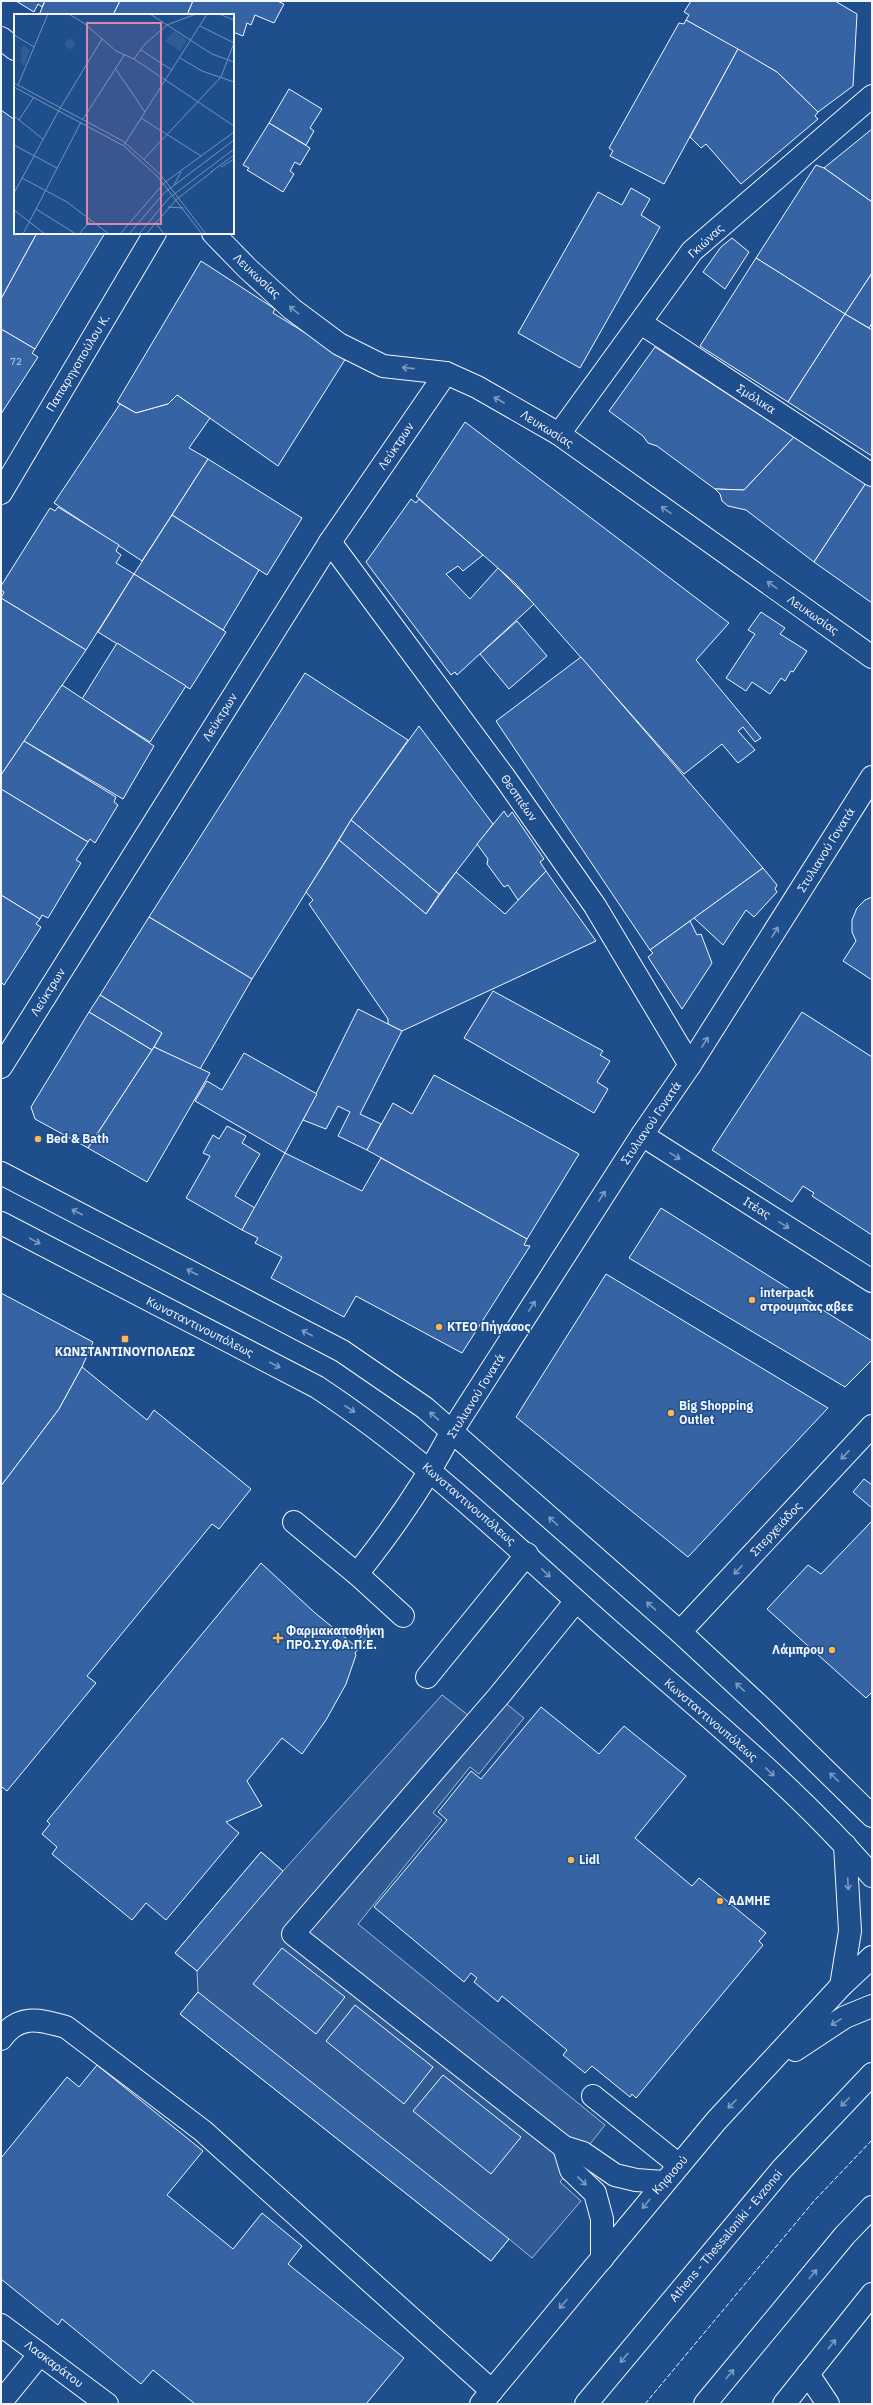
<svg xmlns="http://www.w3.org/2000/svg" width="873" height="2405" font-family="'IBM Plex Sans',sans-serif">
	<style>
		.built { fill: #305b95; stroke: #a8bbd7 }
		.building { fill: #3563a3; stroke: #f2f6ff }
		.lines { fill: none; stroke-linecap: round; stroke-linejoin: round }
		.minor-casing { stroke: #f2f6ff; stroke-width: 24 }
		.major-casing { stroke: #f2f6ff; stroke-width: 24 }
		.highway-casing { stroke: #f2f6ff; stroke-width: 24 }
		.minor { stroke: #1f4e8c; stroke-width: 22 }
		.major { stroke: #1f4e8c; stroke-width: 22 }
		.highway { stroke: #1f4e8c; stroke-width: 22 }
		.fence { stroke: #f2f6ff; stroke-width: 1; stroke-dasharray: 5 2; stroke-linecap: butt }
		.oneway { stroke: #7e9ac0 }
		.poi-dot { fill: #ffb74d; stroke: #1f4e8c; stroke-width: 1.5 }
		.labels { text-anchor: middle; stroke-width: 3; stroke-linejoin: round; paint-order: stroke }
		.number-label { font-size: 10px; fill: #c3d1e8 }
		.street-label { font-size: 12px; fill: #f2f6ff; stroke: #1f4e8c }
		.poi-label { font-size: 12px; font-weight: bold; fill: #f2f6ff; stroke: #1f4e8c; text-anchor: start }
		.inset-road { fill: none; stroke: #7391ba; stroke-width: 1 }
		.view { fill: #da87ad; fill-opacity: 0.15; stroke: #da87ad; stroke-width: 2 }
		.inset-edge { fill: none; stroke: #f2f6ff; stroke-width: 2 }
	</style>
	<rect width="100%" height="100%" fill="#1f4e8c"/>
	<!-- built -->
	<polygon class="built" points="489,1690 524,1718 479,1774 470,1767 433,1813 442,1820 358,1924 605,2125 560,2182 581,2201 532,2258 509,2239 491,2261 180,2014 198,1992 197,1971 175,1953 261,1852 283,1871 442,1695 468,1715"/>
	<!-- building -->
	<g class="building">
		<polygon points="16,1 45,1 42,7 38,4 34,12"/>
		<polygon points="45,1 120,1 113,15 39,15"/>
		<polygon points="120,1 193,1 187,15 113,15"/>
		<polygon points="193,1 277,1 284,4 274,23 255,15 251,25 247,23 243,36 233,32 233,15 187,15"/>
		<polygon points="691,1 835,1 857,14 853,86 818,112 777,72 686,20 689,15 684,12"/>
		<polygon points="686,20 738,49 664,184 610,156 613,151 609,148 679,23 684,24"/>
		<polygon points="738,49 777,72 818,112 815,116 818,119 741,184 706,144 701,148 690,137"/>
		<polygon points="289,89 322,109 310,128 314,131 306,145 269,123"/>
		<polygon points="1,110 15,120 15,233 37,233 1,299"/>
		<polygon points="269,123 310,148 300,165 295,162 290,171 294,174 283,192 247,170 249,168 243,165"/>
		<polygon points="872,129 872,202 824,168"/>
		<polygon points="816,165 824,168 872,202 872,273 845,314 756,258"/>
		<polygon points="631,188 650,199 641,215 660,227 580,368 518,333 598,192 622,205"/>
		<polygon points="37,233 105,233 35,349 1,329 1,299"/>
		<polygon points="732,238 749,252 725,289 703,272 721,247"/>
		<polygon points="756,258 845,314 788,402 700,346"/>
		<polygon points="201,261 275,309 273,313 346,358 278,466 177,395 168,404 136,413 117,402"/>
		<polygon points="872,273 872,323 869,328 845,314"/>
		<polygon points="845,314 872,330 872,456 788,402"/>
		<polygon points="1,329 35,349 32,353 38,357 1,414"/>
		<polygon points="655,347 794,437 744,490 715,489 657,446 648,443 643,436 609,411"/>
		<polygon points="177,395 210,418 189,448 208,459 142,561 54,503 120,404 136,413 168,404"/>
		<polygon points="465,422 729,623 696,660 761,738 755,742 743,727 738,731 755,750 738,763 722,744 684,774 515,583 416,496"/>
		<polygon points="794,437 866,483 814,562 746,510 728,506 722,501 720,494 715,489 744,490"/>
		<polygon points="208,459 302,518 267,575 172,515"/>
		<polygon points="866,483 872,487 872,603 814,562"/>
		<polygon points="411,499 416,503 419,499 483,555 463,571 458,566 446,574 470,599 498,568 534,604 457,675 455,672 451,675 366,562"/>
		<polygon points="58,507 119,545 116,551 121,555 116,563 134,574 86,650 1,598 4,592 1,590 1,586 50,508 55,511"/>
		<polygon points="172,515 259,570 223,630 134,574"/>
		<polygon points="134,574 226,632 190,689 98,632"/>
		<polygon points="1,598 86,650 1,775"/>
		<polygon points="761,612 785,628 780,634 807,651 793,672 791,671 785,681 781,678 770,694 752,682 746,691 726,678 755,634 748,630"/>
		<polygon points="517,621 547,656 509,689 480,654"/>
		<polygon points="117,643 186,686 150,742 82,699"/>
		<polygon points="581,657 763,868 650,950 496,721"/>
		<polygon points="305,673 408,740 351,820 252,979 149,917"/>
		<polygon points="62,685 154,746 123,799 24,741"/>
		<polygon points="419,726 493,824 439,894 351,820"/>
		<polygon points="24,741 116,797 114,802 118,805 95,843 90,839 88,842 1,789 1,775"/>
		<polygon points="1,789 88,842 76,860 81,863 48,918 42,915 40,919 1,895"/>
		<polygon points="504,811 508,817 512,812 544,859 540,862 546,871 518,900 508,885 504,887 487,864 488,859 477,844"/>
		<polygon points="351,820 439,894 426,914 339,840"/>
		<polygon points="339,840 426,914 456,872 505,914 546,871 596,941 402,1031 388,1024 388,1019 309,904 313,900 306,892"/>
		<polygon points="763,868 777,885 775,889 777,892 754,917 746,910 723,945 694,918"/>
		<polygon points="1,895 40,919 36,924 41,927 4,985 1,982"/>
		<polygon points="872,897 872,980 843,961 856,941 852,932 852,920 857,908 865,900"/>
		<polygon points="149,917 252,979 200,1069 154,1047 162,1033 100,995"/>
		<polygon points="690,921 697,935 701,934 712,963 682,1009 648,957 653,953 650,950"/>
		<polygon points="493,991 603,1051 600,1055 610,1061 597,1082 608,1089 594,1113 464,1038"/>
		<polygon points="100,995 162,1033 152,1050 89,1012"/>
		<polygon points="358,1009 402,1031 360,1114 381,1124 367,1150 338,1136 350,1112 338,1106 326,1129 303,1120"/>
		<polygon points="89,1012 152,1050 88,1148 35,1119 31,1107"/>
		<polygon points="802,1012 872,1057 872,1235 812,1196 814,1193 803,1186 792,1202 712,1150"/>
		<polygon points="154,1047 210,1073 147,1182 88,1148"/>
		<polygon points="244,1053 317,1094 285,1153 195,1101 207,1081 222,1090"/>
		<polygon points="434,1075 579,1154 527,1239 367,1150 393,1103 412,1114"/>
		<polygon points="227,1126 246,1136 242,1143 260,1154 235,1196 255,1208 242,1230 186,1198 210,1156 203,1153 213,1135 219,1139"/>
		<polygon points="285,1153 362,1191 381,1158 527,1239 524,1245 530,1246 462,1353 356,1296 344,1317 271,1278 282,1257 255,1243 258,1238 242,1230"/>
		<polygon points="661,1208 872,1341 872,1360 845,1387 629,1258"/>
		<polygon points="606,1274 828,1408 688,1557 516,1417"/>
		<polygon points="1,1293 93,1342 82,1367 59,1409 1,1486"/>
		<polygon points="82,1367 147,1420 154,1410 251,1489 219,1529 212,1524 87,1676 96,1683 7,1791 1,1786 1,1486 59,1409"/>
		<polygon points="864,1479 872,1485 872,1508 853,1492"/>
		<polygon points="872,1521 872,1692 866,1698 767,1609 808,1565 821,1574"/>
		<polygon points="261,1563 314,1612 354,1645 369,1627 373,1631 355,1653 356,1655 346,1684 326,1720 302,1754 282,1738 247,1781 262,1806 226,1822 239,1833 166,1920 146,1903 132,1920 52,1854 57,1847 42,1834 50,1824 47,1821"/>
		<polygon points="541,1707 599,1754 624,1726 686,1776 635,1838 692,1886 699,1878 766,1933 759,1941 763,1945 636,2098 632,2094 630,2097 592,2066 585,2073 563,2055 567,2050 502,1996 498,2002 474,1982 477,1978 471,1973 464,1982 374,1907 447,1820 438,1812 471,1771 481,1779"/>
		<polygon points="261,1852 283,1871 197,1971 175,1953"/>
		<polygon points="282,1948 345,1997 316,2034 253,1984"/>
		<polygon points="198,1992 509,2239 491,2261 180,2014"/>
		<polygon points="355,2005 433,2067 404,2104 326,2041"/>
		<polygon points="97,2065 203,2151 167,2195 233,2249 262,2213 302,2246 288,2264 404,2358 366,2404 195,2404 153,2370 141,2384 62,2319 58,2325 1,2279 1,2158 67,2077 79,2087"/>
		<polygon points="443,2075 521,2137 491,2174 413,2111"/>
	</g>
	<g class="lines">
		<!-- minor casing -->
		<g class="minor-casing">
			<g id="minor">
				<polyline points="1,38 15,49"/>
				<polyline points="213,233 247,268 292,309 339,344 383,366 446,373 477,387 559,434 872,657"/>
				<polyline points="641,323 872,475"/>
				<polyline points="559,434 692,251 872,96"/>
				<polyline points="1,493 155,233"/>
				<polyline points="330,542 505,778 595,906 690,1065"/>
				<polyline points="1,1067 330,542 446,373"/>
				<polyline points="642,1135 872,1281"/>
				<polyline points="294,1522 357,1574 403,1616"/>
				<path d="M357 1574C393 1529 425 1483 452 1431L642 1135 690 1065 872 777"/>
				<polyline points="576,1601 498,1697 293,1934 564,2147 583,2153 615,2175 636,2180 664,2182"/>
				<polyline points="680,1632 872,1426"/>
				<polyline points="427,1677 527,1554"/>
				<path d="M1 2039C19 2013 40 2020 66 2027L203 2131 492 2391"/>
				<polyline points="593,2096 679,2165"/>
				<polyline points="564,2147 571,2170 595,2193 602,2219 602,2259"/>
				<polyline points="1,2325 107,2404"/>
				<polyline points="808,2374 828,2404"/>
				<polyline points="1,2402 40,2354"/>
			</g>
		</g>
		<!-- major casing -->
		<g class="major-casing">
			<g id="major">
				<polyline points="1,1173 342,1351 425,1408 680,1632 768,1714 872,1816"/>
				<path d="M1 1223 317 1387C428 1460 518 1550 617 1637 704 1714 796 1787 872 1876"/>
				<polyline points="841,1986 850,1931 845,1845"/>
				<polyline points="795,2050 845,2017 872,2006"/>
				<polyline points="481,2404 716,2121 841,1986 872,1957"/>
				<polyline points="784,2404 872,2294"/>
			</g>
		</g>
		<!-- highway casing -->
		<g class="highway-casing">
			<g id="highway">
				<polyline points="586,2404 782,2169 872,2074"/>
				<polyline points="705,2404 845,2235 872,2207"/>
			</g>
		</g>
		<!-- minor -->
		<use href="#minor" class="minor"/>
		<!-- major -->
		<use href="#major" class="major"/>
		<!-- highway -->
		<use href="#highway" class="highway"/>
		<!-- fence -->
		<polyline class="fence" points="645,2404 814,2201 872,2140"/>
	</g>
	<!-- one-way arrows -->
	<defs><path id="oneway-shaft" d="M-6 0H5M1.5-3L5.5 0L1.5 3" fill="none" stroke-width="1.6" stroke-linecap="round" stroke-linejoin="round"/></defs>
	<g class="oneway">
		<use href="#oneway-shaft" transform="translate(294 310) rotate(-141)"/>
		<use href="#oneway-shaft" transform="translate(408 368) rotate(-174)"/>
		<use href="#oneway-shaft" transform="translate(499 400) rotate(-150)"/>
		<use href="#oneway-shaft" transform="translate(666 510) rotate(-145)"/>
		<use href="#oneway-shaft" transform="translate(772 585) rotate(-145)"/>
		<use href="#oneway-shaft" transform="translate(775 932) rotate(-58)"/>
		<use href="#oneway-shaft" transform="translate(705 1042) rotate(-58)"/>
		<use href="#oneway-shaft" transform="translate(675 1156) rotate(32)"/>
		<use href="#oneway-shaft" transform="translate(602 1196) rotate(-57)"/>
		<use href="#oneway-shaft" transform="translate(77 1212) rotate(-153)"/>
		<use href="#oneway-shaft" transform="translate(784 1225) rotate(32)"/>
		<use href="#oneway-shaft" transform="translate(35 1241) rotate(28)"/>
		<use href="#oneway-shaft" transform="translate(192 1272) rotate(-153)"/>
		<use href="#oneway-shaft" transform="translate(532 1306) rotate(-57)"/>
		<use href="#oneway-shaft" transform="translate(307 1333) rotate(-152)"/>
		<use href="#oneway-shaft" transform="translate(275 1365) rotate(27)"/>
		<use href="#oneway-shaft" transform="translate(350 1409) rotate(33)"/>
		<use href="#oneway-shaft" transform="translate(434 1416) rotate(-139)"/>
		<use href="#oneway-shaft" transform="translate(845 1455) rotate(133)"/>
		<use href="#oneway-shaft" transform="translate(553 1521) rotate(-138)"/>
		<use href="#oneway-shaft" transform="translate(738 1570) rotate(133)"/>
		<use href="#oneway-shaft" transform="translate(546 1573) rotate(44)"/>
		<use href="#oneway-shaft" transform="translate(651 1606) rotate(-139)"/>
		<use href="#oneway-shaft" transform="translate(740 1687) rotate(-137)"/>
		<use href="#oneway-shaft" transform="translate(770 1772) rotate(44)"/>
		<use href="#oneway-shaft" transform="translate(834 1777) rotate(-136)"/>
		<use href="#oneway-shaft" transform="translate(848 1884) rotate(87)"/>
		<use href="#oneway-shaft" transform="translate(836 2022) rotate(148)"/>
		<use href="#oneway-shaft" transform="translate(845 2102) rotate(134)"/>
		<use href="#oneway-shaft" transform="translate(732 2104) rotate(134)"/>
		<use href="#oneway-shaft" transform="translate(582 2181) rotate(44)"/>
		<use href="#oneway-shaft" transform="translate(646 2204) rotate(129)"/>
		<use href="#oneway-shaft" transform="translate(813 2274) rotate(-50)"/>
		<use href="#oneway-shaft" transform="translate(563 2304) rotate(131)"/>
		<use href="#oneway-shaft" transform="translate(832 2344) rotate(-51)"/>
		<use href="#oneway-shaft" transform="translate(624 2358) rotate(130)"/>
		<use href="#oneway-shaft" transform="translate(730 2374) rotate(-50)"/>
	</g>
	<!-- markers -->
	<g class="poi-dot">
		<circle cx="38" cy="1139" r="4"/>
		<circle cx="752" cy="1300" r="4"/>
		<circle cx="439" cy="1327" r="4"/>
		<rect x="121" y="1335" width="8" height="8" rx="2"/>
		<circle cx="671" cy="1413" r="4"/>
		<path d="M276 1632h4v4h4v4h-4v4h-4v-4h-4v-4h4z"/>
		<circle cx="832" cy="1650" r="4"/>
		<circle cx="571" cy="1860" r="4"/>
		<circle cx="720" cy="1901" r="4"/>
	</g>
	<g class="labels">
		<!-- number labels -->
		<g class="number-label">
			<text x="16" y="365">72</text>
		</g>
		<!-- street labels -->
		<g class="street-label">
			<text transform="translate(706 241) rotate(-43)" y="4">Γκιώνας</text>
			<text transform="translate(257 276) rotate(43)" y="4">Λευκωσίας</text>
			<text transform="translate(78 363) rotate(-59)" y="4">Παπαρηγοπούλου Κ.</text>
			<text transform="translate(756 399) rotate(33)" y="4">Σμόλικα</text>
			<text transform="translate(547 429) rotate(32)" y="4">Λευκωσίας</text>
			<text transform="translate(396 446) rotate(-56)" y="4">Λεύκτρων</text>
			<text transform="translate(813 615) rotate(35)" y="4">Λευκωσίας</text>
			<text transform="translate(220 717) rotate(-58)" y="4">Λεύκτρων</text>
			<text transform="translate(519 798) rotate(55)" y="4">Θεσπιέων</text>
			<text transform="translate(826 850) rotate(-58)" y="4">Στυλιανού Γονατά</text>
			<text transform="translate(48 992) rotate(-58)" y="4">Λεύκτρων</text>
			<text transform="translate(651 1123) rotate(-56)" y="4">Στυλιανού Γονατά</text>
			<text transform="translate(757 1208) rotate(32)" y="4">Ιτέας</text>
			<text transform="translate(200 1327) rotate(27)" y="4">Κωνσταντινουπόλεως</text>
			<text transform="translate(476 1396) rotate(-58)" y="4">Στυλιανού Γονατά</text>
			<text transform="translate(469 1504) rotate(41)" y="4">Κωνσταντινουπόλεως</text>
			<text transform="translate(776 1529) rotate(-47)" y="4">Σπερχειάδος</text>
			<text transform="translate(711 1720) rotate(41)" y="4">Κωνσταντινουπόλεως</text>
			<text transform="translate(670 2175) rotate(-49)" y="4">Κηφισού</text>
			<text transform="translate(726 2236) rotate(-50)" y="4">Athens - Thessaloniki - Evzonoi</text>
			<text transform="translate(54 2364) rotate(37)" y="4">Λασκαράτου</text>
		</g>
		<!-- poi labels -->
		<g class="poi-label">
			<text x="46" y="1143">Bed &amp; Bath</text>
			<text x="760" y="1297">interpack<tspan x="760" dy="14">στρουμπας αβεε</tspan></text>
			<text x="447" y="1331">ΚΤΕΟ Πήγασος</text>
			<text x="125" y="1356" text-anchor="middle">ΚΩΝΣΤΑΝΤΙΝΟΥΠΟΛΕΩΣ</text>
			<text x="679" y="1410">Big Shopping<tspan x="679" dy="14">Outlet</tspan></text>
			<text x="286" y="1635">Φαρμακαποθήκη<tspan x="286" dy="14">ΠΡΟ.ΣΥ.ΦΑ.Π.Ε.</tspan></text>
			<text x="824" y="1654" text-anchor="end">Λάμπρου</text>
			<text x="579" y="1864">Lidl</text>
			<text x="728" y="1905">ΑΔΜΗΕ</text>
		</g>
	</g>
	<!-- overview -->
	<g transform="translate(14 14)">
		<rect width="220" height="220" fill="#1f4e8c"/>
		<path d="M160 17 173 26 166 37 151 27ZM51 30a5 5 0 1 1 10 0a5 5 0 1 1-10 0ZM10 31 16 36 10 53 6 47 8 42 6 36Z" fill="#305b95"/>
		<path class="inset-road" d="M55 0 71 10 102 37 120 45 220 112M136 0 198 40 220 48M205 0 220 6M186 12 220 29M0 21 20 33M127 36 158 56M166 44 188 57 220 68M120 45 131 30 153 11 182 0M101 54 131 98M0 69 109 127 146 160 192 220M4 71 34 0M0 73 110 132 144 163 188 220M0 102 29 125M127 104 187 142M69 105 111 40M5 106 20 83M0 131 43 154M110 131 193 0M130 145 207 63 220 29M207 153 220 145M197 158 220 141M8 164 53 188 95 220M160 171 167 158M0 179 45 96 88 25M154 193 169 194M22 195 62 220M0 196 31 220M141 208 150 220M9 220 67 108M65 220 77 206M106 220 150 169 220 118M115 220 150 179 220 126M125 220 155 184 220 135M132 220 163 185 199 157"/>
		<path class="view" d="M73 9H147V210H73Z"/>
		<rect width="220" height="220" class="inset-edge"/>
	</g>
	<!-- border -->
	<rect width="873" height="2405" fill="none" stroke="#f2f6ff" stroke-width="4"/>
</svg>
